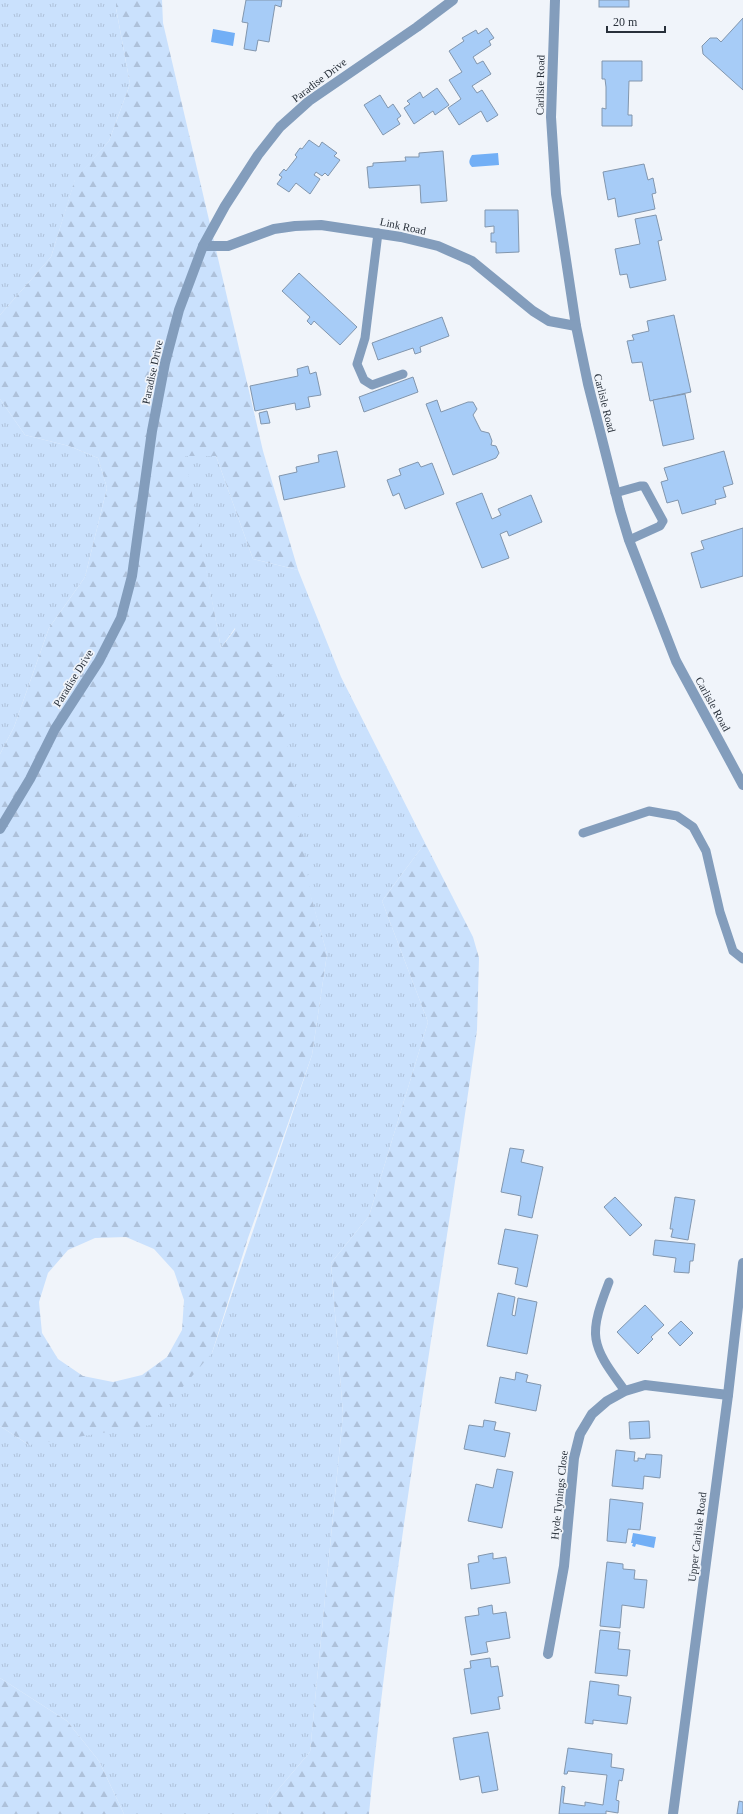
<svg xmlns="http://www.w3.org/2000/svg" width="743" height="1814" font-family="Georgia,serif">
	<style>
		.grass { fill: url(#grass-tufts) }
		.forest { fill: url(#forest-firs); fill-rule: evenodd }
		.water { fill: #72aff6 }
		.building { fill: #a7ccf7; stroke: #8296ad }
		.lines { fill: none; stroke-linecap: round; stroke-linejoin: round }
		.service { stroke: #839dbc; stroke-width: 9 }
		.minor { stroke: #839dbc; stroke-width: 10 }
		.tertiary { stroke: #839dbc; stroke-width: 10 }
		.labels { text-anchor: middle; stroke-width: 3.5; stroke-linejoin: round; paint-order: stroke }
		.street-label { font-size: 11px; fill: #28303a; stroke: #f0f4fa }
	</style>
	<defs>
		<pattern id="grass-tufts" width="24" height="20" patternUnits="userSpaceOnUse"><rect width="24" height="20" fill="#cae1fd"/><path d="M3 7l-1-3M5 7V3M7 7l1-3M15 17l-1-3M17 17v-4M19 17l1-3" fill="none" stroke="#aec1da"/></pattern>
		<pattern id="forest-firs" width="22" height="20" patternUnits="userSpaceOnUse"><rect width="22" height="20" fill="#cae1fd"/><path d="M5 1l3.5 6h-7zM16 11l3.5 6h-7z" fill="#aec1da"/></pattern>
	</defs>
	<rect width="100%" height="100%" fill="#f0f4fa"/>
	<!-- grass -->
	<g class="grass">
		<polygon points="0,0 116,0 116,8 130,84 109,141 75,180 51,257 0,315"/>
		<polygon points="0,399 25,435 69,446 98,458 107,488 85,577 49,628 14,727 0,754"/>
		<polygon points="184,456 216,456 253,559 298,570 341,677 425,843 382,901 428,1022 369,1216 331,1263 343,1414 310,1752 270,1799 267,1814 124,1814 99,1761 67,1721 0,1678 0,1426 29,1445 212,1353 312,1055 327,954 235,628 221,648"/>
	</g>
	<!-- forest -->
	<g class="forest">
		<path d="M116 0H162L163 23 263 451 298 570 253 559 216 456H185L221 648 236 628 276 670 311 896 327 954 312 1055 248 1238 212 1353 150 1425 29 1445 0 1426V754L14 727 49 628 85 577 107 488 98 458 69 446 25 435 0 399V315L51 257 75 179 109 141 130 84 116 8ZM126 1237 154 1249 174 1271 184 1300 182 1330 167 1357 142 1375 113 1382 83 1376 58 1359 42 1333 39 1302 48 1273 68 1250 95 1238Z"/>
		<path d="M425 843 473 937 479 958 477 1030C441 1291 394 1551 369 1814H267L270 1799 310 1752 343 1414 331 1263 369 1216 428 1022 382 901Z"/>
		<polygon points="0,1678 67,1721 99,1761 124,1814 0,1814"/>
	</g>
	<!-- water -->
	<g class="water">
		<polygon points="213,29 235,33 233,46 211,42"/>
		<path d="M498 153 499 165 472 167C468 163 469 160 472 155Z"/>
		<polygon points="633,1533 656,1537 654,1548 636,1544 635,1547 632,1546 633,1543 631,1543"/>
	</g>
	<!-- building -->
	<g class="building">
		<polygon points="246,0 282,0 281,7 275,5 269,42 258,40 256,51 244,49 248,23 242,22"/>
		<rect x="599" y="0" width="30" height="7"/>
		<polygon points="743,18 743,90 703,54 702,46 710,38 717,38 721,42"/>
		<polygon points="487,28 494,38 489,41 491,45 473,57 477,64 483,61 491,74 472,86 477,93 482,90 498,115 487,122 481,111 459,125 448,108 461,99 449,80 462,72 449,51 464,41 462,38 476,30 478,34"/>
		<polygon points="602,61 642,61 642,81 629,81 628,115 632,115 632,126 602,126 602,108 606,109 606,87 605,79 602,79"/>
		<polygon points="437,88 449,105 435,115 433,111 414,124 404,108 410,104 407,101 420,92 423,98"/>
		<polygon points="380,95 388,108 393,104 401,116 397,119 400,124 383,135 364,105"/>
		<polygon points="309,140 319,147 322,142 337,153 334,156 340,160 328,176 325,173 322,176 316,172 314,175 320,179 310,194 296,183 289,192 277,184 282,177 279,175 284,169 286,171 297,157 295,155 300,148 302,149"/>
		<polygon points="443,151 447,201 421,203 420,185 369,188 367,167 373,166 373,163 406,161 405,157 419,157 419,153"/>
		<polygon points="644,164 648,180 653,178 656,193 652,194 655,209 618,217 615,198 608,200 603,172"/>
		<polygon points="485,210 518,210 519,252 496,253 496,242 491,242 491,233 494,233 494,226 485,227"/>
		<polygon points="656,215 662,240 658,241 666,280 630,288 627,274 620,275 615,249 640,244 635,219"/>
		<polygon points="299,273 357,327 340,345 314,321 311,325 307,321 310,317 282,291"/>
		<polygon points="674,315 691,392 650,401 642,362 632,363 627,341 634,340 632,335 649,331 647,321"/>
		<polygon points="442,317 449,336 420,347 421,352 415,354 413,348 378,360 372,343"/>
		<polygon points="308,366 310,374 316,372 321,395 308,397 310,407 296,410 295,403 255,411 250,386 298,376 297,369"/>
		<polygon points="413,377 418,392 364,412 359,397"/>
		<polygon points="685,394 694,439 663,446 653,400"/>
		<polygon points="437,400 441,412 468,402 473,402 477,409 473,415 481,431 489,433 492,441 491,445 496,446 499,453 496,458 453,475 426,404"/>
		<polygon points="267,411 270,423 261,424 259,413"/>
		<polygon points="337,451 345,487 284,500 279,476 297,472 296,467 319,462 318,455"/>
		<polygon points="724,451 733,484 723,487 726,497 715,500 716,504 682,514 678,500 667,503 661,482 668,480 664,468"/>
		<polygon points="418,462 421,467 432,463 444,494 405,509 399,493 393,496 387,480 401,475 399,469"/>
		<polygon points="482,493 492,519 501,515 498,509 531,495 542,522 509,536 507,531 500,534 509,558 482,568 456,503"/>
		<polygon points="743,528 743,576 701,588 691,553 704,549 701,541"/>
		<polygon points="510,1148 524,1150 521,1162 543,1167 532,1218 518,1215 521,1196 501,1192"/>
		<polygon points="615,1197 642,1225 630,1236 604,1207"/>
		<polygon points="675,1197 695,1200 688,1240 671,1237 673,1229 670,1229"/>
		<polygon points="505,1229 538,1235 527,1287 515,1284 518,1268 498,1264"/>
		<polygon points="655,1240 695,1244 693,1261 690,1261 689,1273 674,1272 676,1258 653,1255"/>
		<polygon points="498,1293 515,1297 512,1315 515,1316 518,1298 537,1302 527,1354 487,1346"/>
		<polygon points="645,1305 664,1325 651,1337 653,1339 638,1354 617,1332"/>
		<polygon points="681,1321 693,1333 680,1346 668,1333"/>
		<polygon points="516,1372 528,1375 526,1382 541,1385 536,1411 495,1403 500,1377 515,1380"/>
		<polygon points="484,1420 496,1422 494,1430 510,1433 505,1457 464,1449 469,1425 483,1427"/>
		<polygon points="649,1421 650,1438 630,1439 629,1422"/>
		<polygon points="616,1450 635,1452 634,1461 638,1461 638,1458 645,1459 646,1454 662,1455 660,1478 644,1476 643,1489 612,1486"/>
		<polygon points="497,1469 513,1472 502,1528 468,1521 476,1484 493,1488"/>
		<polygon points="610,1499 643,1503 640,1530 628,1529 626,1543 607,1541"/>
		<polygon points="493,1553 493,1559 506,1557 510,1583 471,1589 468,1564 479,1562 478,1556"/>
		<polygon points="607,1562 623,1564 623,1569 635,1570 634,1579 647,1580 644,1608 622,1605 620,1628 600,1626"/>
		<polygon points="492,1605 493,1614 506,1612 510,1638 486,1642 488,1652 471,1655 465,1617 479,1615 478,1608"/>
		<polygon points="600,1630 620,1632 618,1649 630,1650 627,1676 595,1673"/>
		<polygon points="490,1658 491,1667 498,1666 503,1696 498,1697 500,1709 471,1714 464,1669 471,1668 470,1661"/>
		<polygon points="590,1681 619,1685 618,1695 631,1697 627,1724 593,1720 593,1724 585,1723"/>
		<polygon points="488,1732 498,1790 482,1793 479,1776 460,1780 453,1738"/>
		<polygon points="568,1748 612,1754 611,1767 624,1769 622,1781 619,1780 616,1800 619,1801 618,1813 606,1811 606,1814 559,1814 562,1786 565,1787 563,1803 585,1806 585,1802 603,1805 607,1775 568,1771 567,1774 564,1774"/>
		<polygon points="739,1801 743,1802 743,1814 737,1814"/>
	</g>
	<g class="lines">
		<!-- service -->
		<g class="service">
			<polyline points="378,233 365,338 357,364 364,380 372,385 403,374"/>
			<polyline points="615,493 640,486 644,486 663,521 660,526 629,540"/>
			<polyline points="583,833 649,811 677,816 693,827 706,851 720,912 733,951 743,959"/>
			<path d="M609 1282C603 1298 593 1322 596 1339 599 1358 614 1375 625 1391"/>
		</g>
		<!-- minor -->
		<g class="minor">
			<polyline points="555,0 551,117 556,194 576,326 588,384 620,510 629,540 676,661 743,785"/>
			<polyline points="203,246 228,246 274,229 295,226 321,225 401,237 438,246 472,261 533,311 549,321 576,326"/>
			<polyline points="548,1654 564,1566 574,1458 580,1434 592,1414 607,1401 625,1391 645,1385 728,1395"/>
			<polyline points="673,1814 728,1395 743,1263"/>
		</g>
		<!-- tertiary -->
		<polyline class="tertiary" points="0,829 30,779 55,729 99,661 121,618 132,576 152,431 165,363 179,310 203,246 225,206 258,155 280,127 309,101 417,27 453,0"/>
	</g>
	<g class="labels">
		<!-- street labels -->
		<g class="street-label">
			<text transform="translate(319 80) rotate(-37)" y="4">Paradise Drive</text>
			<text transform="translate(540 85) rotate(-89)" y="4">Carlisle Road</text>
			<text transform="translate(403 226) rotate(12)" y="4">Link Road</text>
			<text transform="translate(152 372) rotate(-78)" y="4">Paradise Drive</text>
			<text transform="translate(605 403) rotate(76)" y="4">Carlisle Road</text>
			<text transform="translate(73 678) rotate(-58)" y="4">Paradise Drive</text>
			<text transform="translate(713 704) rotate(61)" y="4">Carlisle Road</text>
			<text transform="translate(559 1495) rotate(-84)" y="4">Hyde Tynings Close</text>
			<text transform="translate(697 1537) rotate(-83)" y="4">Upper Carlisle Road</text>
		</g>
	</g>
	<!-- scale -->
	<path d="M607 26v6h58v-6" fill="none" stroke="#28303a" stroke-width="2"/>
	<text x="613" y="26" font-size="12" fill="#28303a" stroke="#f0f4fa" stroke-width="3" paint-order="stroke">20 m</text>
</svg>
